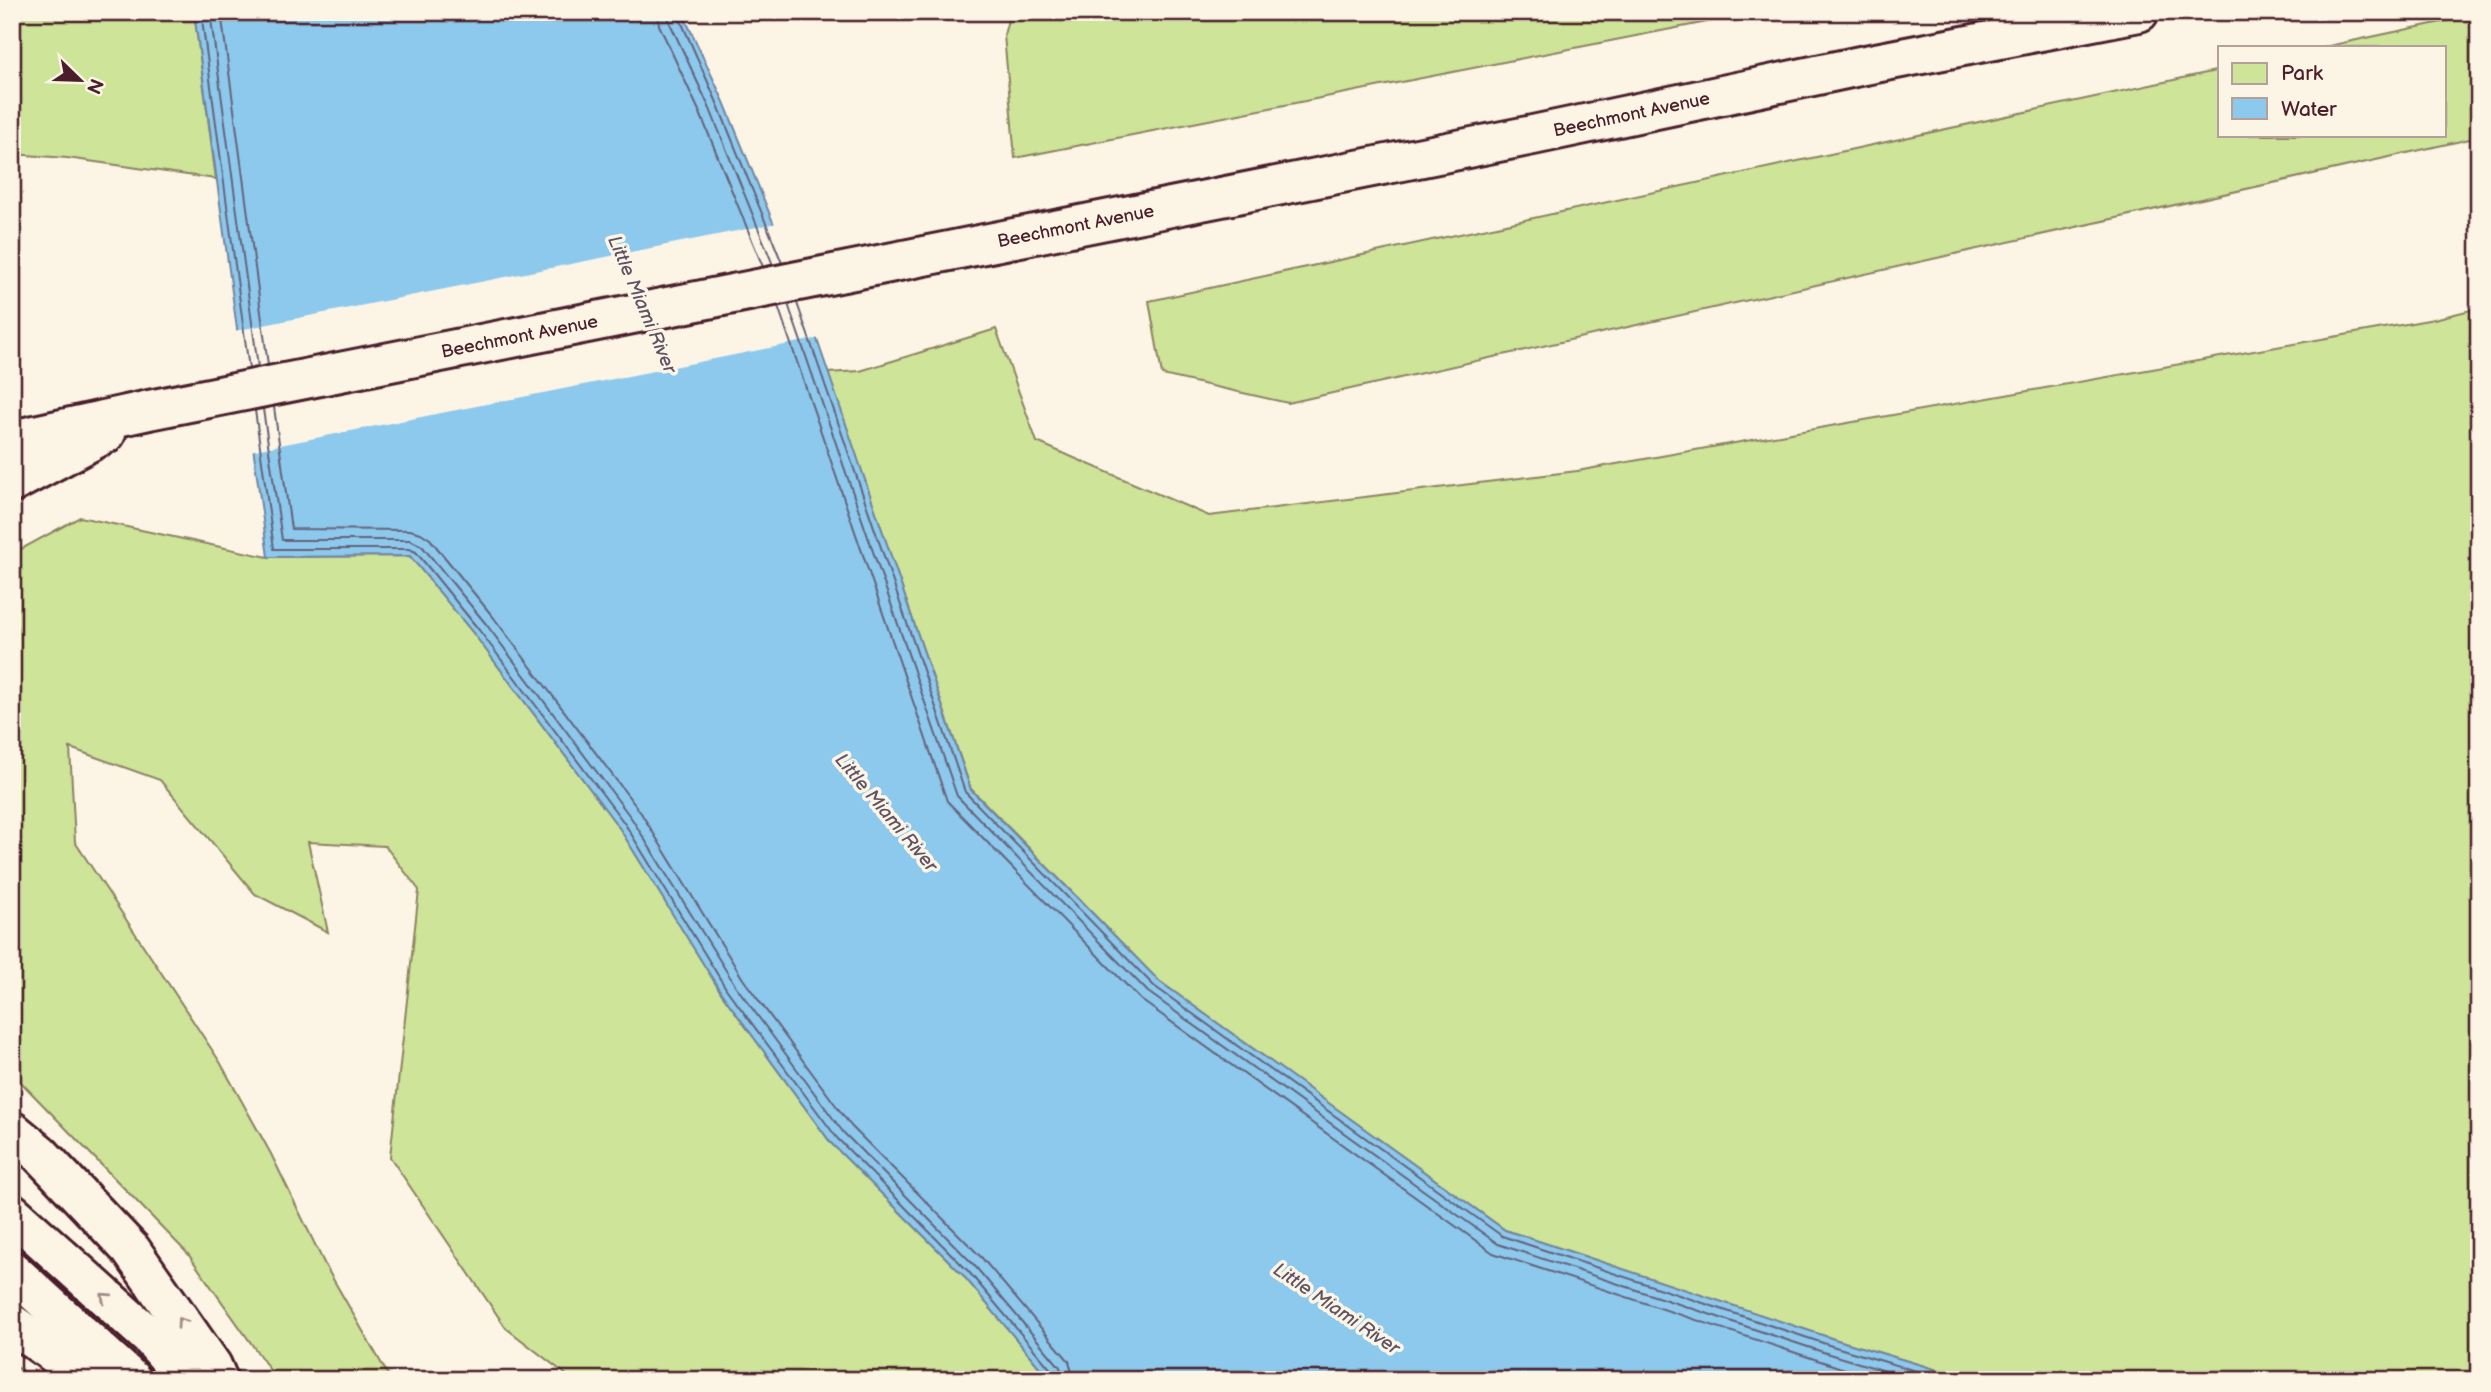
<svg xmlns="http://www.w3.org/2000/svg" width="2491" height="1392" font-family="'Balsamiq Sans',sans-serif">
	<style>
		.green { fill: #cde499; stroke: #8c8262; stroke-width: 2 }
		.water { fill: #8dc9ed; stroke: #72859f; stroke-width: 2 }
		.pier { fill: #fcf5e5 }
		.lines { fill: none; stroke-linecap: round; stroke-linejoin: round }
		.shore { stroke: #656379; stroke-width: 2 }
		.highway-casing { stroke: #4a1f2b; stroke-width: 44 }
		.highway { stroke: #fcf5e5; stroke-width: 38 }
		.oneway { stroke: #a38a88 }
		.labels { text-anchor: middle; stroke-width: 7; stroke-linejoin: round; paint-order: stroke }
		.street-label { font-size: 18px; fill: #4a1f2b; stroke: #fcf5e5 }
		.water-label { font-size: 19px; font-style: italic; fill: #5e5265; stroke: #fcf5e5 }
	</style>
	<rect width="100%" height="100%" fill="#fcf5e5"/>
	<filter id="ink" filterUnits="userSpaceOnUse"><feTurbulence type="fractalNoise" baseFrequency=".0143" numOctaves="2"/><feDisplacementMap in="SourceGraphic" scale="14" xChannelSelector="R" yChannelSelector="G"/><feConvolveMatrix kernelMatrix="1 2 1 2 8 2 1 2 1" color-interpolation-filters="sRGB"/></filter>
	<g filter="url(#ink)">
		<!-- green -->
		<g class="green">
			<polygon points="12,12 194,12 216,179 67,158 12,154"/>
			<polygon points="1010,12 1758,12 1015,158 1004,35"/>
			<polygon points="2479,14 2479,137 1288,403 1162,375 1149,301 2220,70 2220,135 2444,135 2444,47 2324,47"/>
			<polygon points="2479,308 2479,1380 1971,1380 1834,1339 1505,1230 1159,981 971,789 828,373 860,371 996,329 1037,442 1209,516 1577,471 2434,319"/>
			<polygon points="80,517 268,557 410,556 474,634 620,829 722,994 831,1143 963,1275 1050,1380 573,1380 506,1328 390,1157 419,890 385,846 308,842 328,932 255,894 160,780 70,748 75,842 220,1062 271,1154 325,1265 391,1380 277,1380 188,1254 12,1073 12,554"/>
			<polygon points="12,1364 36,1380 12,1380"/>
		</g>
		<!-- water -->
		<polygon class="water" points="194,12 682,12 724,102 797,281 971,790 1159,981 1505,1230 1834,1339 1971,1380 1050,1380 963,1275 831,1143 722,994 620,829 474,634 410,556 268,557"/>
		<!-- pier -->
		<polygon class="pier" points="777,223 820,338 250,451 234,331"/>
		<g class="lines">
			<!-- shore -->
			<g class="shore">
				<polyline points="201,12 249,369"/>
				<polyline points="210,12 258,367"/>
				<polyline points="221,12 268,365"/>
				<polyline points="657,12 659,25 700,113 763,267"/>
				<polyline points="668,12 669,21 710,109 773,265"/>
				<polyline points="677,12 718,105 782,263"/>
				<polyline points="797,303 965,792 1154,986 1502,1236 1832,1346 1946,1380"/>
				<polyline points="788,304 957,796 1148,992 1498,1244 1829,1354 1915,1380"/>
				<polyline points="778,306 947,801 1141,1000 1493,1253 1878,1380"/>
				<polyline points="274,407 291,529 410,530 421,533 430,539 494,618 641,813 743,979 851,1126 982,1258 1069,1361 1074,1380"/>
				<polyline points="263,409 282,540 410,540 422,546 486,624 632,819 735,985 843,1132 974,1265 1060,1367 1064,1380"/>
				<polyline points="255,410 274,549 409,549 416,552 479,630 625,824 727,990 837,1138 968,1271 1053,1372 1055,1380"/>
			</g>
			<!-- highway casing -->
			<g class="highway-casing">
				<g id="highway">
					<path id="s1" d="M12 440 149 410 1533 135 1860 66 2139 12"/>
					<polyline points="12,483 106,433"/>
					<polyline points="12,1131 40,1154 131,1250 212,1366 218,1380"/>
					<polyline points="12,1213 152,1339 188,1380"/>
					<polyline points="12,1271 132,1380"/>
					<polyline points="12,1324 92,1380"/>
				</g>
			</g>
			<!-- highway -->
			<use href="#highway" class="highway"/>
		</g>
		<!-- one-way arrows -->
		<defs><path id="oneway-chevron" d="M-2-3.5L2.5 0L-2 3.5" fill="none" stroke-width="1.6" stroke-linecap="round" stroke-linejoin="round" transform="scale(1.75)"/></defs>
		<g class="oneway">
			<use href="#oneway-chevron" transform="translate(105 1297) rotate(-138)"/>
			<use href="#oneway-chevron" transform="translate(181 1322) rotate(-125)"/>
		</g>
	</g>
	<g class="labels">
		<!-- street labels -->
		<g class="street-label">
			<text dy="6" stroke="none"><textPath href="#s1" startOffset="1652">Beechmont Avenue</textPath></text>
			<text dy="6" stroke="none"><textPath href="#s1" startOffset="1085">Beechmont Avenue</textPath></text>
			<text dy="6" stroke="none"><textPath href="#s1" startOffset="518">Beechmont Avenue</textPath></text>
		</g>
		<!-- water labels -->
		<g class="water-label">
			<text transform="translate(643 304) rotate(67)" y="7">Little Miami River</text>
			<text transform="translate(887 812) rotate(50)" y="7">Little Miami River</text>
			<text transform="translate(1337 1308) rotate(34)" y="7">Little Miami River</text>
		</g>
	</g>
	<!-- margin -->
	<rect width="2491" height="1392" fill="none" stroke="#fcf5e5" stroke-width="42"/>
	<rect x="21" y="21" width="2449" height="1350" fill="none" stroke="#4a1f2b" stroke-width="2.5" filter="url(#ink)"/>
	<!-- legend -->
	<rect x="2218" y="46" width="228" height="91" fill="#fcf5e5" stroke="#b59f9b" stroke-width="2"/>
	<rect x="2232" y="63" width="35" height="21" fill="#cde499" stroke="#b59f9b" stroke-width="2"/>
	<text x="2281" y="80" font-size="21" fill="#4a1f2b">Park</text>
	<rect x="2232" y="98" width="35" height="21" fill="#8dc9ed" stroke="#b59f9b" stroke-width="2"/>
	<text x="2281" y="116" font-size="21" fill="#4a1f2b">Water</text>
	<!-- north arrow -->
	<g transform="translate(80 80) rotate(113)" stroke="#fcf5e5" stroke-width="5" paint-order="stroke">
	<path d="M0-5L12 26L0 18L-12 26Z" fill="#4a1f2b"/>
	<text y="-10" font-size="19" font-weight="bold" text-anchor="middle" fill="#4a1f2b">N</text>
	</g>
</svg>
